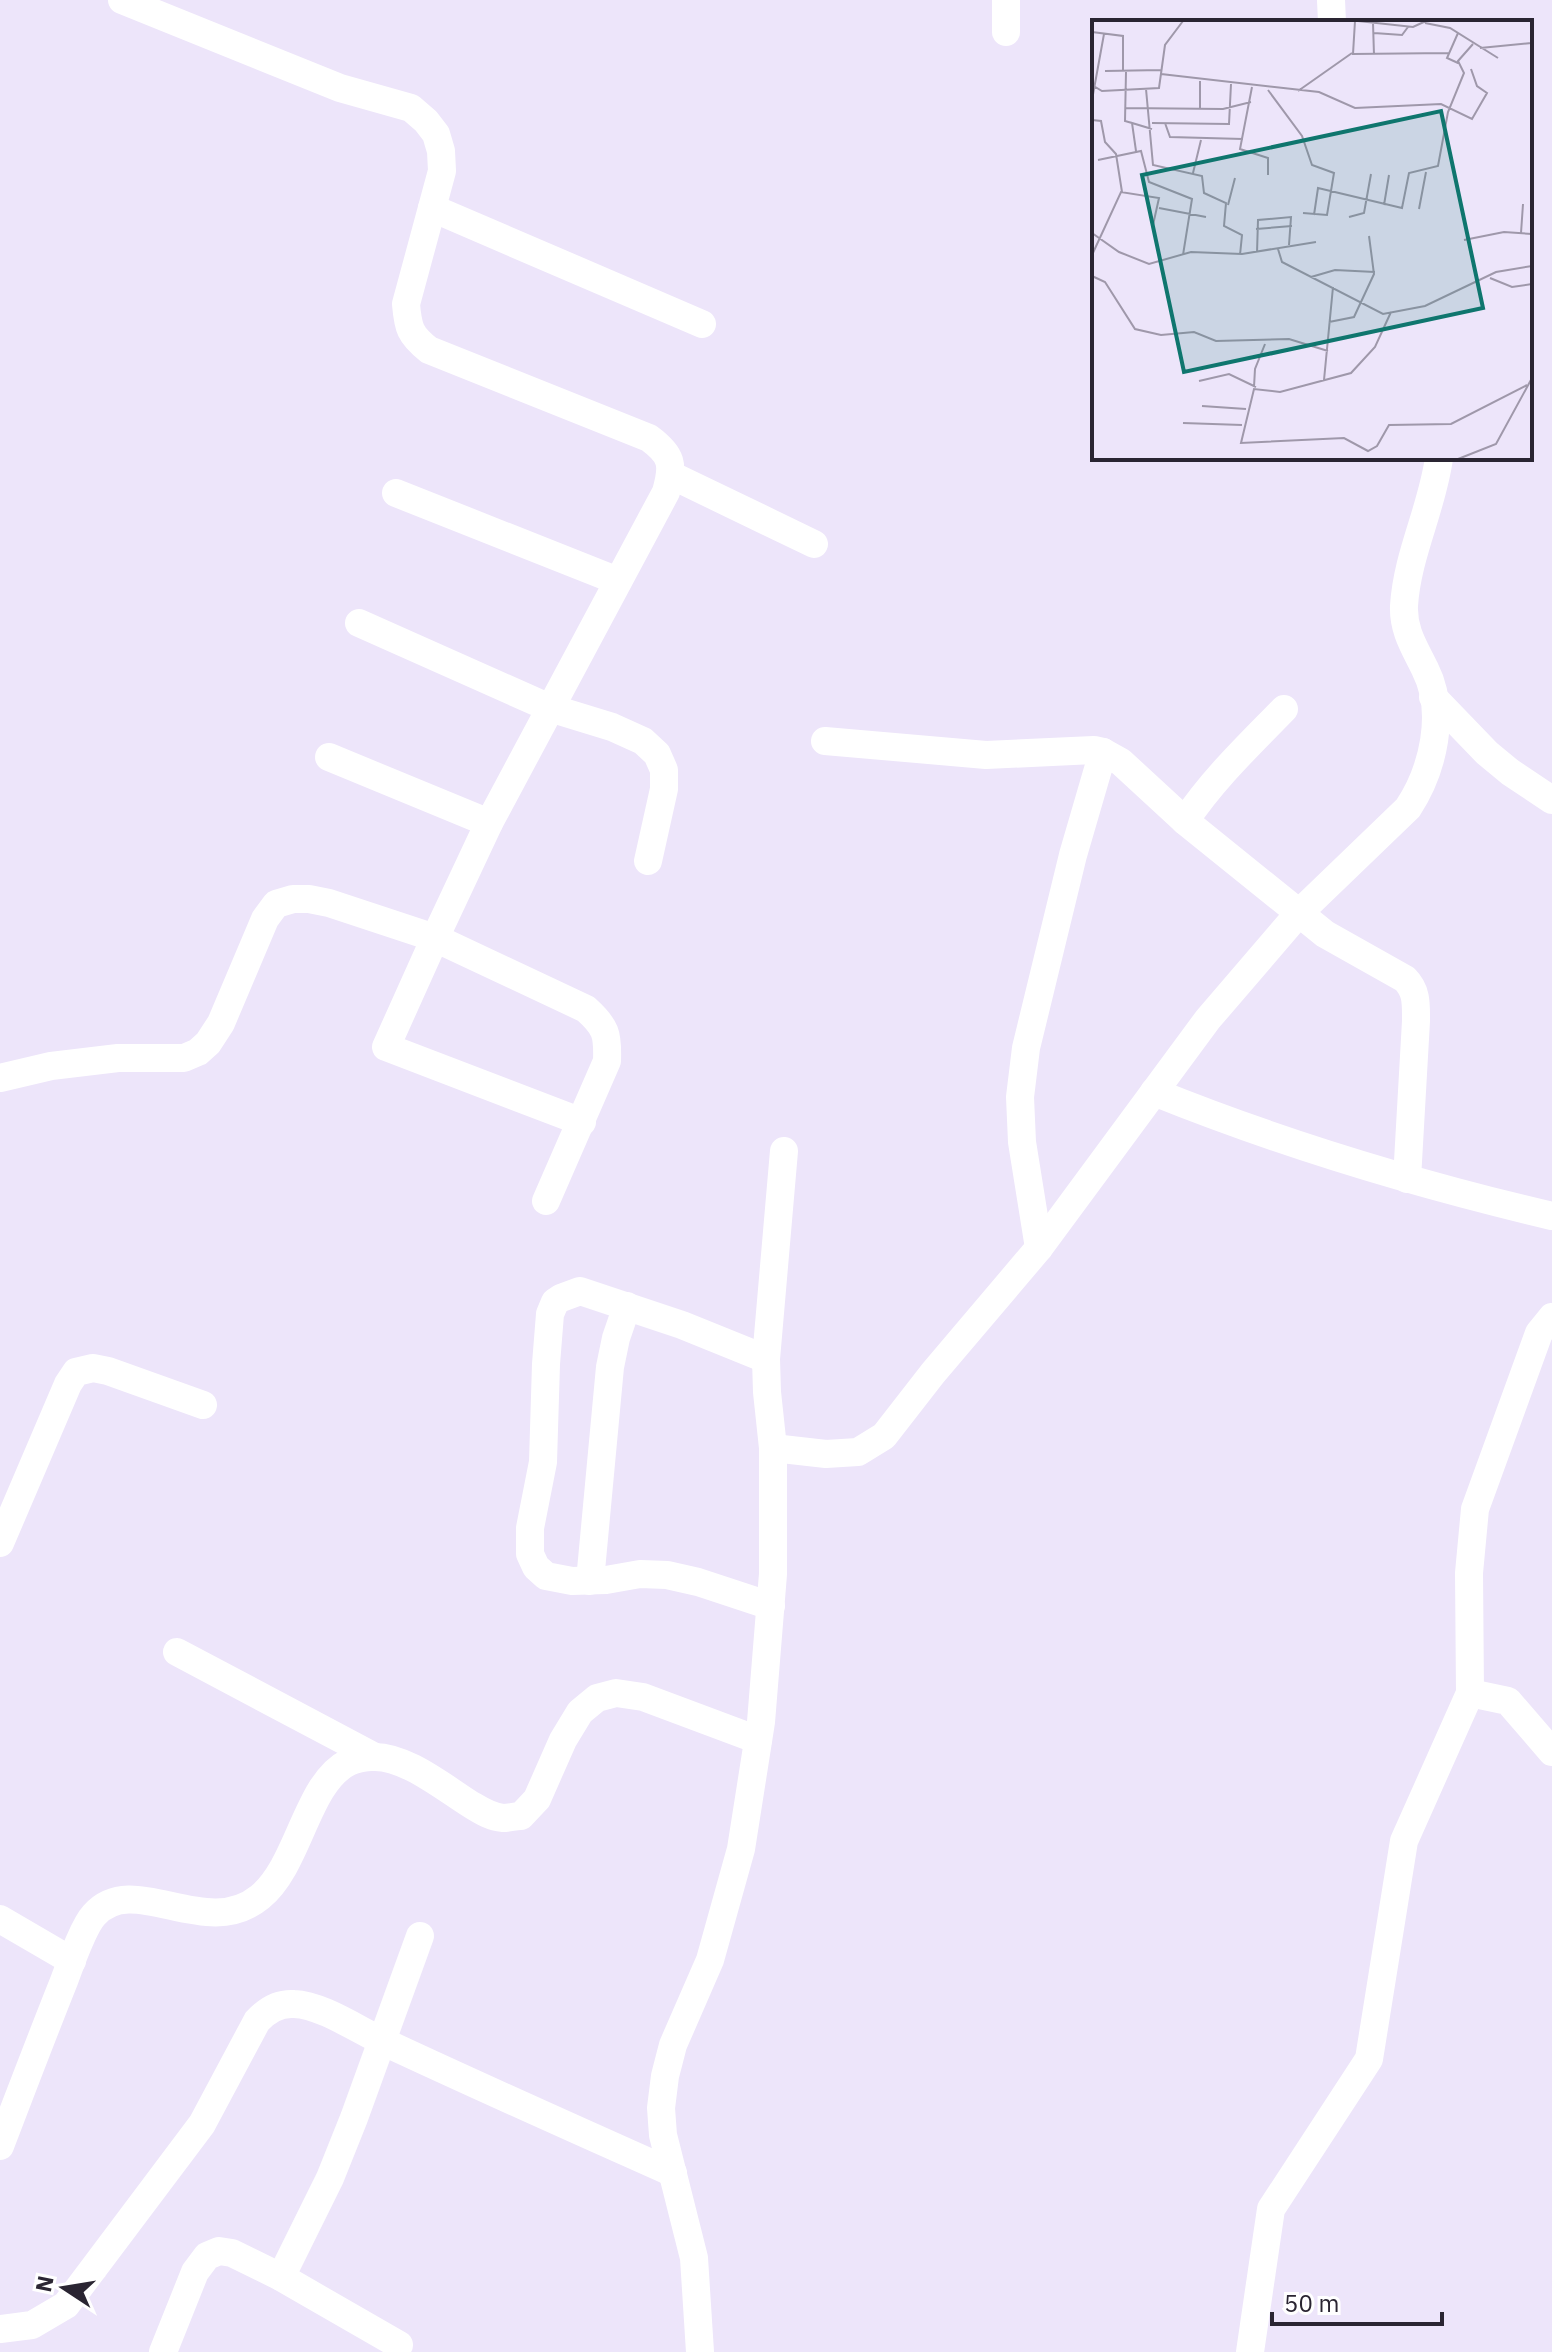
<svg xmlns="http://www.w3.org/2000/svg" width="1552" height="2352" font-family="'IBM Plex Sans',sans-serif">
	<style>
		.lines { fill: none; stroke-linecap: round; stroke-linejoin: round }
		.minor { stroke: #fff; stroke-width: 28 }
		.inset-road { fill: none; stroke: #9f98aa; stroke-width: 2 }
		.view { fill: #0f766e; fill-opacity: 0.15; stroke: #0f766e; stroke-width: 4 }
		.inset-edge { fill: none; stroke: #2a2532; stroke-width: 4 }
	</style>
	<rect width="100%" height="100%" fill="#ede5fa"/>
	<g class="lines">
		<!-- minor -->
		<g class="minor">
			<path d="M122 0 340 88 411 108 426 121 436 134 441 151 442 171 406 304C408 328 410 335 429 350L649 438C672 455 674 464 666 492L489 823 435 938 386 1047 582 1122"/>
			<polyline points="1331,0 1332,22"/>
			<polyline points="1006,32 1006,0"/>
			<polyline points="432,208 702,324"/>
			<polyline points="671,475 814,544"/>
			<polyline points="396,493 618,581"/>
			<polyline points="359,623 550,708 612,727 643,741 657,754 664,770 664,789 648,861"/>
			<polyline points="1433,697 1487,753 1510,772 1552,800"/>
			<path d="M825 741 986 755 1094 750 1103 752 1121 762 1185 821 1325 934 1405 979C1417 991 1416 1004 1416 1021L1407 1179"/>
			<polyline points="329,757 489,823"/>
			<path d="M1185 821C1213 779 1249 745 1284 709"/>
			<path d="M0 1078 51 1066 118 1058H184L198 1052 208 1043 221 1023 265 919 276 904 293 899H309L329 903 435 938 586 1009C606 1027 608 1034 607 1061L546 1201"/>
			<path d="M1154 1092C1283 1144 1416 1184 1552 1216"/>
			<polyline points="1039,1248 1022,1142 1020,1097 1026,1048 1073,855 1103,752"/>
			<polyline points="766,1359 682,1325 580,1291 561,1298 555,1302 550,1314 546,1364 543,1462 530,1528 530,1554 536,1567 546,1576 572,1581 606,1580 640,1574 667,1575 698,1582 771,1606"/>
			<path d="M773 1448 826 1454 858 1452 884 1436 933 1373 1039 1248 1208 1019 1299 913 1408 808C1433 770 1447 712 1425 669 1415 648 1403 631 1404 606 1407 555 1432 509 1439 458"/>
			<polyline points="0,1543 68,1384 76,1372 93,1368 108,1371 203,1405"/>
			<polyline points="590,1581 610,1367 616,1338 627,1306"/>
			<polyline points="177,1652 375,1757"/>
			<polyline points="1470,1693 1508,1701 1552,1752"/>
			<polyline points="0,1919 72,1961"/>
			<path d="M0 2146C21 2091 42 2036 64 1981 70 1965 83 1927 94 1915 134 1870 205 1942 260 1897 300 1864 306 1783 349 1762 355 1759 366 1757 372 1757 404 1755 443 1787 470 1804 480 1810 490 1817 503 1818 509 1818 515 1816 521 1816L537 1799 563 1740 580 1712 597 1698 616 1693 643 1697 758 1740"/>
			<polyline points="281,2277 330,2178 354,2118 420,1936"/>
			<path d="M0 2329 32 2325 66 2305 202 2124 257 2021C267 2010 279 2003 294 2004 322 2005 358 2030 384 2042 480 2087 577 2130 673 2173"/>
			<polyline points="163,2352 195,2272 207,2256 219,2251 232,2253 281,2277 399,2345"/>
			<polyline points="700,2352 694,2258 663,2135 661,2108 665,2076 673,2045 710,1960 741,1849 761,1722 773,1574 773,1448 767,1392 766,1359 784,1151"/>
			<polyline points="1250,2352 1271,2209 1369,2059 1404,1841 1470,1693 1469,1573 1475,1509 1539,1333 1552,1317"/>
		</g>
	</g>
	<!-- overview -->
	<g transform="translate(1092 20)">
		<rect width="440" height="440" fill="#ede5fa"/>
		<path class="inset-road" d="M263 1 261 34 357 33M266 1 321 7 334 1M281 3 282 35M333 3 358 8 406 38M0 12 31 16V52M282 13 310 15 316 7M388 28 439 23 440 18M366 43 355 38 366 13M13 51 70 50M34 52 33 101 40 103M69 54 227 72 263 88 349 84 380 99 395 73 385 66 379 49M108 61V89M0 65 10 71 67 68 73 25 91 1M160 67 148 129 176 138V155M54 69 61 145 110 156 112 173 134 183 132 206 150 215 148 235M176 70 210 116 220 145 242 153 235 195 211 193M206 71 260 33M0 80 12 14M33 88 131 89 159 82M0 100 9 101 13 122 24 134 30 172M60 103 137 104 139 64M73 103 78 117 151 119M44 131 40 103 60 109M6 140 49 131 57 162 100 179 91 235M101 153 109 120M136 185 143 158M292 185 297 155M67 188 114 197M327 189 334 152M222 195 226 168 310 188 317 153 346 146 356 92 372 53 366 41 381 24M257 197 272 193 279 154M164 209 200 206M0 213 27 232 57 244 99 232 150 234 224 222M429 213 431 184M372 220 412 212 440 214M186 229 190 242 291 294 333 286 404 252 440 246M165 233 166 200 199 197 197 225M0 235 29 172 67 178 61 205M0 256 13 262 43 309 69 315 102 312 124 321 197 319 236 331M219 257 243 250 283 252M398 258 420 267 440 264M299 292 283 327 259 353 188 372 162 369 149 423 252 418 276 431 285 426 297 405 359 404 435 365M237 302 262 297 282 254 277 216M232 360 241 267M107 361 137 354 164 367M162 367 163 349 173 324M110 386 154 389M91 403 150 405M366 439 404 424 440 358"/>
		<path class="view" d="M349 91 391 288 92 352 50 155Z"/>
		<rect width="440" height="440" class="inset-edge"/>
	</g>
	<!-- north arrow -->
	<g transform="translate(64 2288) rotate(282)" stroke="#ffffff" stroke-width="6" paint-order="stroke">
	<path d="M0-6L14 30L0 20L-14 30Z" fill="#2a2532"/>
	<text y="-12" font-size="22" font-weight="bold" text-anchor="middle" fill="#2a2532">N</text>
	</g>
	<!-- scale -->
	<path d="M1272 2312v12h170v-12" fill="none" stroke="#2a2532" stroke-width="4"/>
	<text x="1284" y="2312" font-size="24" fill="#2a2532" stroke="#ffffff" stroke-width="6" paint-order="stroke">50 m</text>
</svg>
